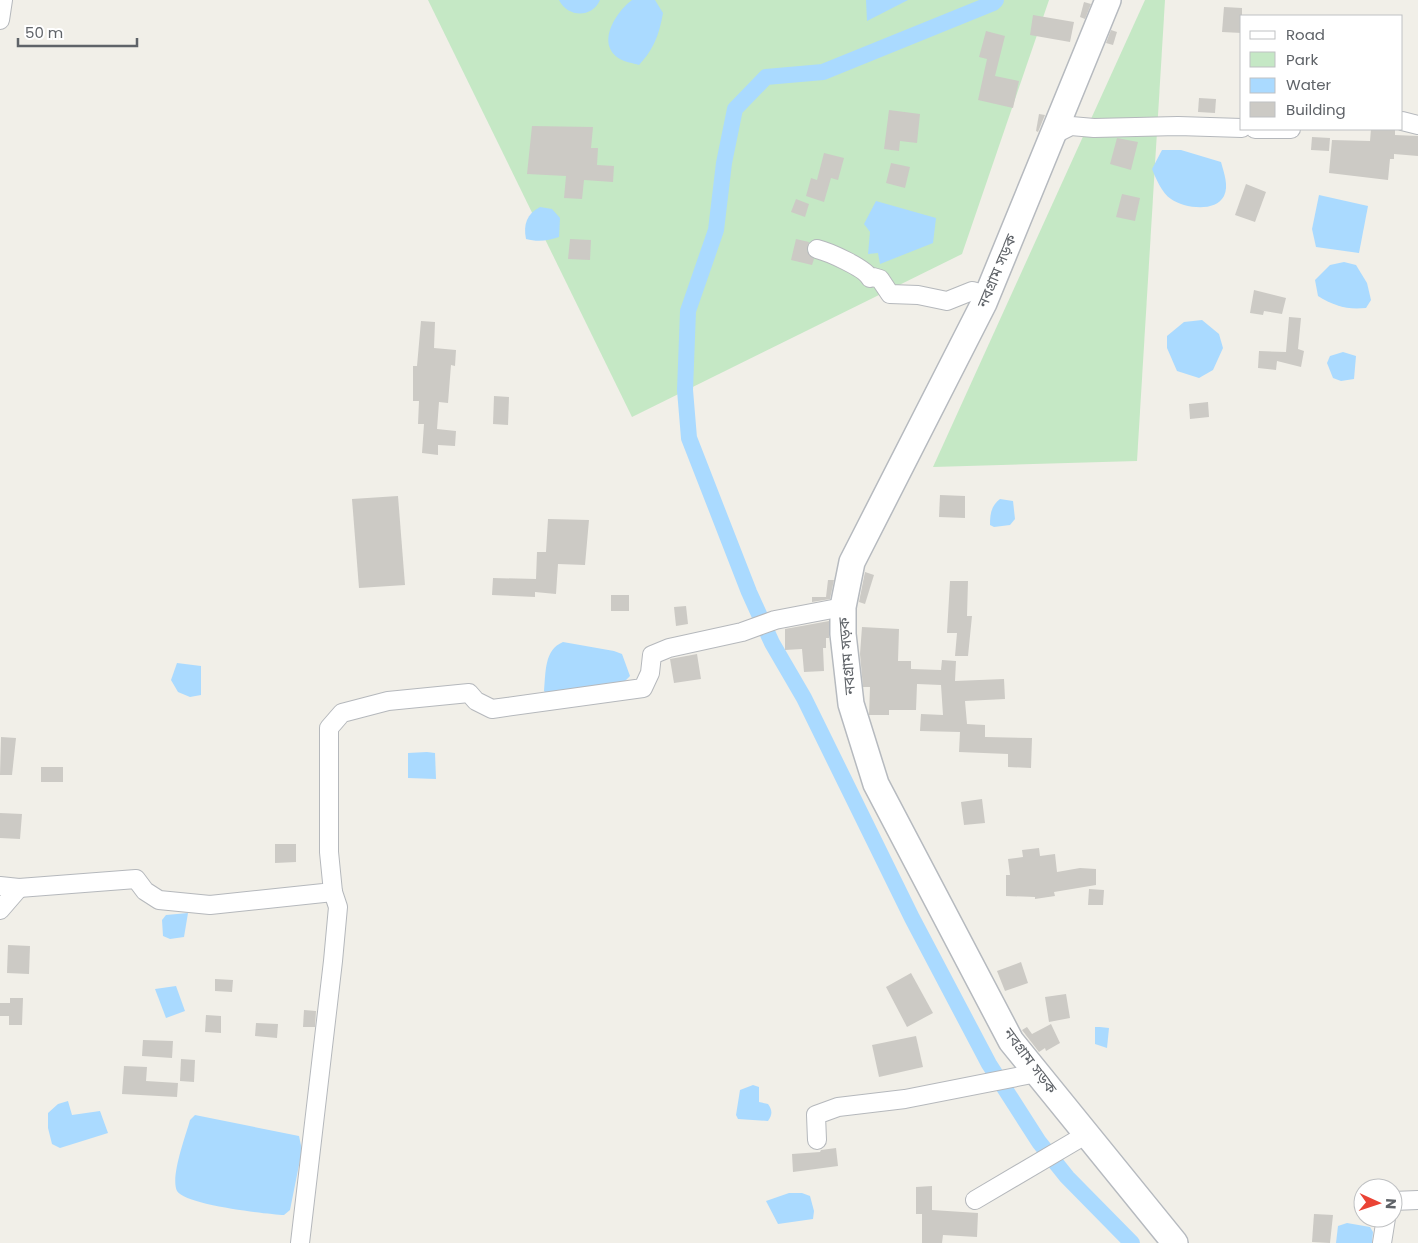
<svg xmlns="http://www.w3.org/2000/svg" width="1418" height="1243" font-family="Poppins,'Noto Sans Bengali',sans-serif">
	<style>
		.green { fill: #c5e8c5 }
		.water { fill: #aadaff }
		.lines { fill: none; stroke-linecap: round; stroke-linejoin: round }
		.canal { stroke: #aadaff; stroke-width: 16 }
		.building { fill: #cccac5 }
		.street-casing { stroke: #b5b8bc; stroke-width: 20 }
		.secondary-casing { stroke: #b6babf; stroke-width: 28 }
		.street { stroke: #fff; stroke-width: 18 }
		.secondary { stroke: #fff; stroke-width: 25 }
		.labels { text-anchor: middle; stroke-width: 4; stroke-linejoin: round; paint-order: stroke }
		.street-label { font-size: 15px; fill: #5f6368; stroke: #fff }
	</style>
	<rect width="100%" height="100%" fill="#f1efe8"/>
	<!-- green -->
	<g class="green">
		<polygon points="428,0 1049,0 962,254 632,417"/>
		<polygon points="1145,0 1165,0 1137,461 933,467"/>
	</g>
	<!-- water -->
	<g class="water">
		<path d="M559 0H600C592 18 568 18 559 0Z"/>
		<path d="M632 0H655L663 13C659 35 654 49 639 65 633 63 625 62 620 59 595 44 616 12 632 0Z"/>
		<polygon points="866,0 908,0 867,21"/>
		<path d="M1162 150H1181L1221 162C1224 173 1229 186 1224 196 1215 213 1184 208 1171 199 1162 193 1156 179 1152 169Z"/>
		<polygon points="1319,195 1368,206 1359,253 1316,247 1312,229"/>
		<polygon points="876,201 936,218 933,243 880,264 878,253 868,254 870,232 864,224"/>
		<path d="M540 207 552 209 560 218 559 237C548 241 537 242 526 239 523 224 527 214 540 207Z"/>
		<path d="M1344 262 1356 265 1367 283 1371 300 1366 308C1347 310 1334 306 1318 296L1315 280 1330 265Z"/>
		<polygon points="1202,320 1219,334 1223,348 1213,370 1199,378 1177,371 1167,348 1167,336 1184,322"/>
		<polygon points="1343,352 1356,356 1354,379 1341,381 1333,378 1327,363 1330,356"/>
		<path d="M1000 499 1013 501 1015 519 1010 525 994 527 990 525C990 514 991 506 1000 499Z"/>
		<path d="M563 642 614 651 622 654 630 676 620 686 548 695 544 691C546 672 544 650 563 642Z"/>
		<polygon points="177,663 201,666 201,695 190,697 178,692 171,680"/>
		<polygon points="427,752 435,753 436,779 408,778 408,753"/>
		<polygon points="188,913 184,937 170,939 163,936 162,920 166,915"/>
		<polygon points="176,986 185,1011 166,1018 155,989"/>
		<polygon points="1100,1027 1109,1028 1107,1048 1095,1044 1095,1027"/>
		<path d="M753 1085 759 1087V1102L768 1104C773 1111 772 1115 768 1121L738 1119 736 1115 740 1090Z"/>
		<polygon points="68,1101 72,1115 100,1111 108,1133 60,1148 52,1144 48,1128 48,1113 58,1104"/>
		<path d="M195 1115 299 1136 302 1150 290 1210 284 1215C266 1214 185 1205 177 1191 170 1177 186 1135 190 1120Z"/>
		<polygon points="789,1193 802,1193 810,1196 814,1211 813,1219 778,1224 766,1201"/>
		<polygon points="1347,1223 1370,1227 1373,1232 1372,1243 1336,1243 1338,1226"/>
	</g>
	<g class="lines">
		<!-- canal -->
		<polyline class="canal" points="996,0 993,3 823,72 766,77 735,109 724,163 716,230 688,311 685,390 689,438 749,592 772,643 804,698 912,918 989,1064 1039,1142 1067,1177 1132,1243"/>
	</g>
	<!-- building -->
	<g class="building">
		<polygon points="1084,2 1091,4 1085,19 1080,17"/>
		<polygon points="1224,7 1242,8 1242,33 1222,32"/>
		<polygon points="1033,15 1074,22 1070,42 1030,35"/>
		<polygon points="1111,30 1117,32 1113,45 1106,43"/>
		<polygon points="986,31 1005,36 995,76 1019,81 1013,108 978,100 987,59 979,57"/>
		<polygon points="1199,98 1216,99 1215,113 1198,112"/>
		<polygon points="889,110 920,114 917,143 900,141 899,151 884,149"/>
		<polygon points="1039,114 1045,115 1038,132 1036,131"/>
		<polygon points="532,126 593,127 591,148 598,148 597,165 614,166 613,182 584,180 582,199 564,198 566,176 527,174"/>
		<polygon points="1371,129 1395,130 1395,135 1418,136 1418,156 1394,154 1394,159 1390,159 1388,180 1329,173 1332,140 1370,141"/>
		<polygon points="1312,137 1330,138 1329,151 1311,150"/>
		<polygon points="1117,138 1138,142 1131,170 1110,164"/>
		<polygon points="824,153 844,158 838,180 831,178 824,202 806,196 811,178 817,180"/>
		<polygon points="891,163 910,167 905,188 886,183"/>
		<polygon points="1246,184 1266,192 1255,222 1235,215"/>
		<polygon points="1122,194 1140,198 1135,221 1116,217"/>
		<polygon points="796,199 809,204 805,217 791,212"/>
		<polygon points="570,239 591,240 590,260 568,259"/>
		<polygon points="796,239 809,242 807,251 814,259 812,265 791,260"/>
		<polygon points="1254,290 1286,298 1282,314 1264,311 1263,315 1250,313"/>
		<polygon points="1289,317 1301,318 1298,349 1304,351 1301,367 1277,361 1276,370 1258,368 1259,351 1286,352"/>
		<polygon points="421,321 435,322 434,348 456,350 455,366 451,365 448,403 439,402 437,429 456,431 455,446 438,445 438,455 422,453 424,424 418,424 419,401 413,401 413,366 417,366"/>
		<polygon points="494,396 509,397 508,425 493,424"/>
		<polygon points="1208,402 1209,417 1190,419 1189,404"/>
		<polygon points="940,495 965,496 965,518 939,517"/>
		<polygon points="398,496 405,585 359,588 352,499"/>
		<polygon points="548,519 589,520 585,565 558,564 556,594 535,592 535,597 492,595 493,578 536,579 537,552 546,552"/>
		<polygon points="865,572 874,575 865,604 859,602"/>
		<polygon points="828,580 834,580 830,599 812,602 812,597 826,597"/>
		<polygon points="950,581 968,581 967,616 972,616 968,656 955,656 957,633 947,633"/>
		<rect x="611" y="595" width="18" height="16"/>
		<polygon points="686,606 688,624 676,626 674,607"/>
		<polygon points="829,621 829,638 826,638 826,648 823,648 824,671 804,672 802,649 785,650 785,629"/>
		<polygon points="862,627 899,629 898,661 911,661 911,669 941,670 942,660 956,661 955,681 1004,679 1005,699 965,701 967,724 985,725 985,737 1032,738 1031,768 1008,767 1008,754 959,752 960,732 920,731 921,714 943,715 941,685 917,684 916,710 889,710 889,715 869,715 870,687 863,687 860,654"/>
		<polygon points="697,654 701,679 674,683 670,659"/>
		<polygon points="1,737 16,738 12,775 0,775"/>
		<rect x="41" y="767" width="22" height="15"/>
		<polygon points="982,799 985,823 964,825 961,802"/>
		<polygon points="0,813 22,814 20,839 0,838"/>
		<polygon points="275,844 296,844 296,862 275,863"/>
		<polygon points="1039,848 1040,856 1055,854 1057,872 1080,868 1096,869 1096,885 1054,892 1055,896 1035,899 1035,897 1006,896 1006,875 1010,875 1008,859 1023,857 1022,850"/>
		<polygon points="1089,889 1104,890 1103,905 1088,905"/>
		<polygon points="8,945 30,946 29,974 7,973"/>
		<polygon points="1021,962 1028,983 1005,991 997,971"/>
		<polygon points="911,973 933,1013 907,1027 886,987"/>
		<polygon points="215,979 233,980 232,992 215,991"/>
		<polygon points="1066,994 1070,1018 1049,1022 1045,997"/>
		<polygon points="10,998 23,998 22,1025 9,1025 9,1016 0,1016 0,1003 10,1003"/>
		<polygon points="304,1010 316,1011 315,1027 303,1027"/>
		<polygon points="206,1015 221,1016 221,1033 205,1032"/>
		<polygon points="256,1023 278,1024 277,1038 255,1036"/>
		<polygon points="1051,1024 1060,1043 1046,1051 1045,1048 1039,1052 1022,1030 1027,1027 1032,1034"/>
		<polygon points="916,1036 923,1067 879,1077 872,1045"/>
		<polygon points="143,1040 173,1041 172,1058 142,1056"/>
		<polygon points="181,1059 195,1060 194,1082 180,1081"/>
		<polygon points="124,1066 147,1067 146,1081 178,1083 177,1097 122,1094"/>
		<polygon points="836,1148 838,1166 793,1172 792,1154 820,1152 821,1150"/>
		<polygon points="932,1186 932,1210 978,1213 977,1237 943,1235 942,1243 922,1243 922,1214 916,1214 916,1187"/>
		<polygon points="1314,1214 1333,1215 1330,1243 1312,1242"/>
	</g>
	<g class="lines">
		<!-- street casing -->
		<g class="street-casing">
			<g id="street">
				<polyline points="0,20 3,0"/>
				<polyline points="1402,121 1418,125"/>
				<polyline points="1255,129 1291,129"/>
				<polyline points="1053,135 1071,126 1094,128 1178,126 1242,128"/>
				<path d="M817 249C829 252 865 268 870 278L873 277 880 279 890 294 918 295 947 301 972 291 987 295"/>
				<polyline points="0,886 19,888 136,879 145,891 159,900 210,905 333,892 329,852 329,728 342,713 388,701 469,693 476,701 492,709 643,688 650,673 652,655 669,648 742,632 775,620 843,607"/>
				<polyline points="0,910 19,888"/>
				<polyline points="817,1140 816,1115 838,1107 905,1099 1037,1073"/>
				<polyline points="975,1200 1087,1134"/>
				<polyline points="1393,1201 1418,1200"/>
				<polyline points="300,1243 333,961 338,907 333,892"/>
				<polyline points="1382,1243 1386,1218"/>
			</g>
		</g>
		<!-- secondary casing -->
		<g class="secondary-casing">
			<polyline id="secondary" points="1108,0 984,303 852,562 843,607 843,634 851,704 876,784 1011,1041 1175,1243"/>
		</g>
		<!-- street -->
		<use href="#street" class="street"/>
		<!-- secondary -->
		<use href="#secondary" class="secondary"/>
	</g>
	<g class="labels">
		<!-- street labels -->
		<g class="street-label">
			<text transform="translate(997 271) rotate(-67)" y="5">নবগ্রাম সড়ক</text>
			<text transform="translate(847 656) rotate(-95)" y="5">নবগ্রাম সড়ক</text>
			<text transform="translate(1030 1061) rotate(53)" y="5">নবগ্রাম সড়ক</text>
		</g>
	</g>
	<!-- legend -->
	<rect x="1240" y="15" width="162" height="115" fill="#ffffff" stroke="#bfc1c3"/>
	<rect x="1250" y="31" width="25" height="8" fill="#ffffff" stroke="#bfc1c3"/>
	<text x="1286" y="40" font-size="15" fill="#5f6368">Road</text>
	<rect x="1250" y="52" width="25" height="15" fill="#c5e8c5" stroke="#bfc1c3"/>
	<text x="1286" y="65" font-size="15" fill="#5f6368">Park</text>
	<rect x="1250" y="78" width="25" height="15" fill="#aadaff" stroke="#bfc1c3"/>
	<text x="1286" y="90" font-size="15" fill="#5f6368">Water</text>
	<rect x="1250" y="102" width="25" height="15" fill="#cccac5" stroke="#bfc1c3"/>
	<text x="1286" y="115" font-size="15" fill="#5f6368">Building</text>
	<!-- north arrow -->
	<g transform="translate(1378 1203) rotate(93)"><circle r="24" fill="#ffffff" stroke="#bfc1c3"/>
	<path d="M0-4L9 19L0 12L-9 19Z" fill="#ea4335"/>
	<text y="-8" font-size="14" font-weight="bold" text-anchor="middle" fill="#5f6368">N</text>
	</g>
	<!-- scale -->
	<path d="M18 38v8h119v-8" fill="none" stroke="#5f6368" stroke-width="2.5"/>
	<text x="25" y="38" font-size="15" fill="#5f6368" stroke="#ffffff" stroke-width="4" paint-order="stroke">50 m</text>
</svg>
